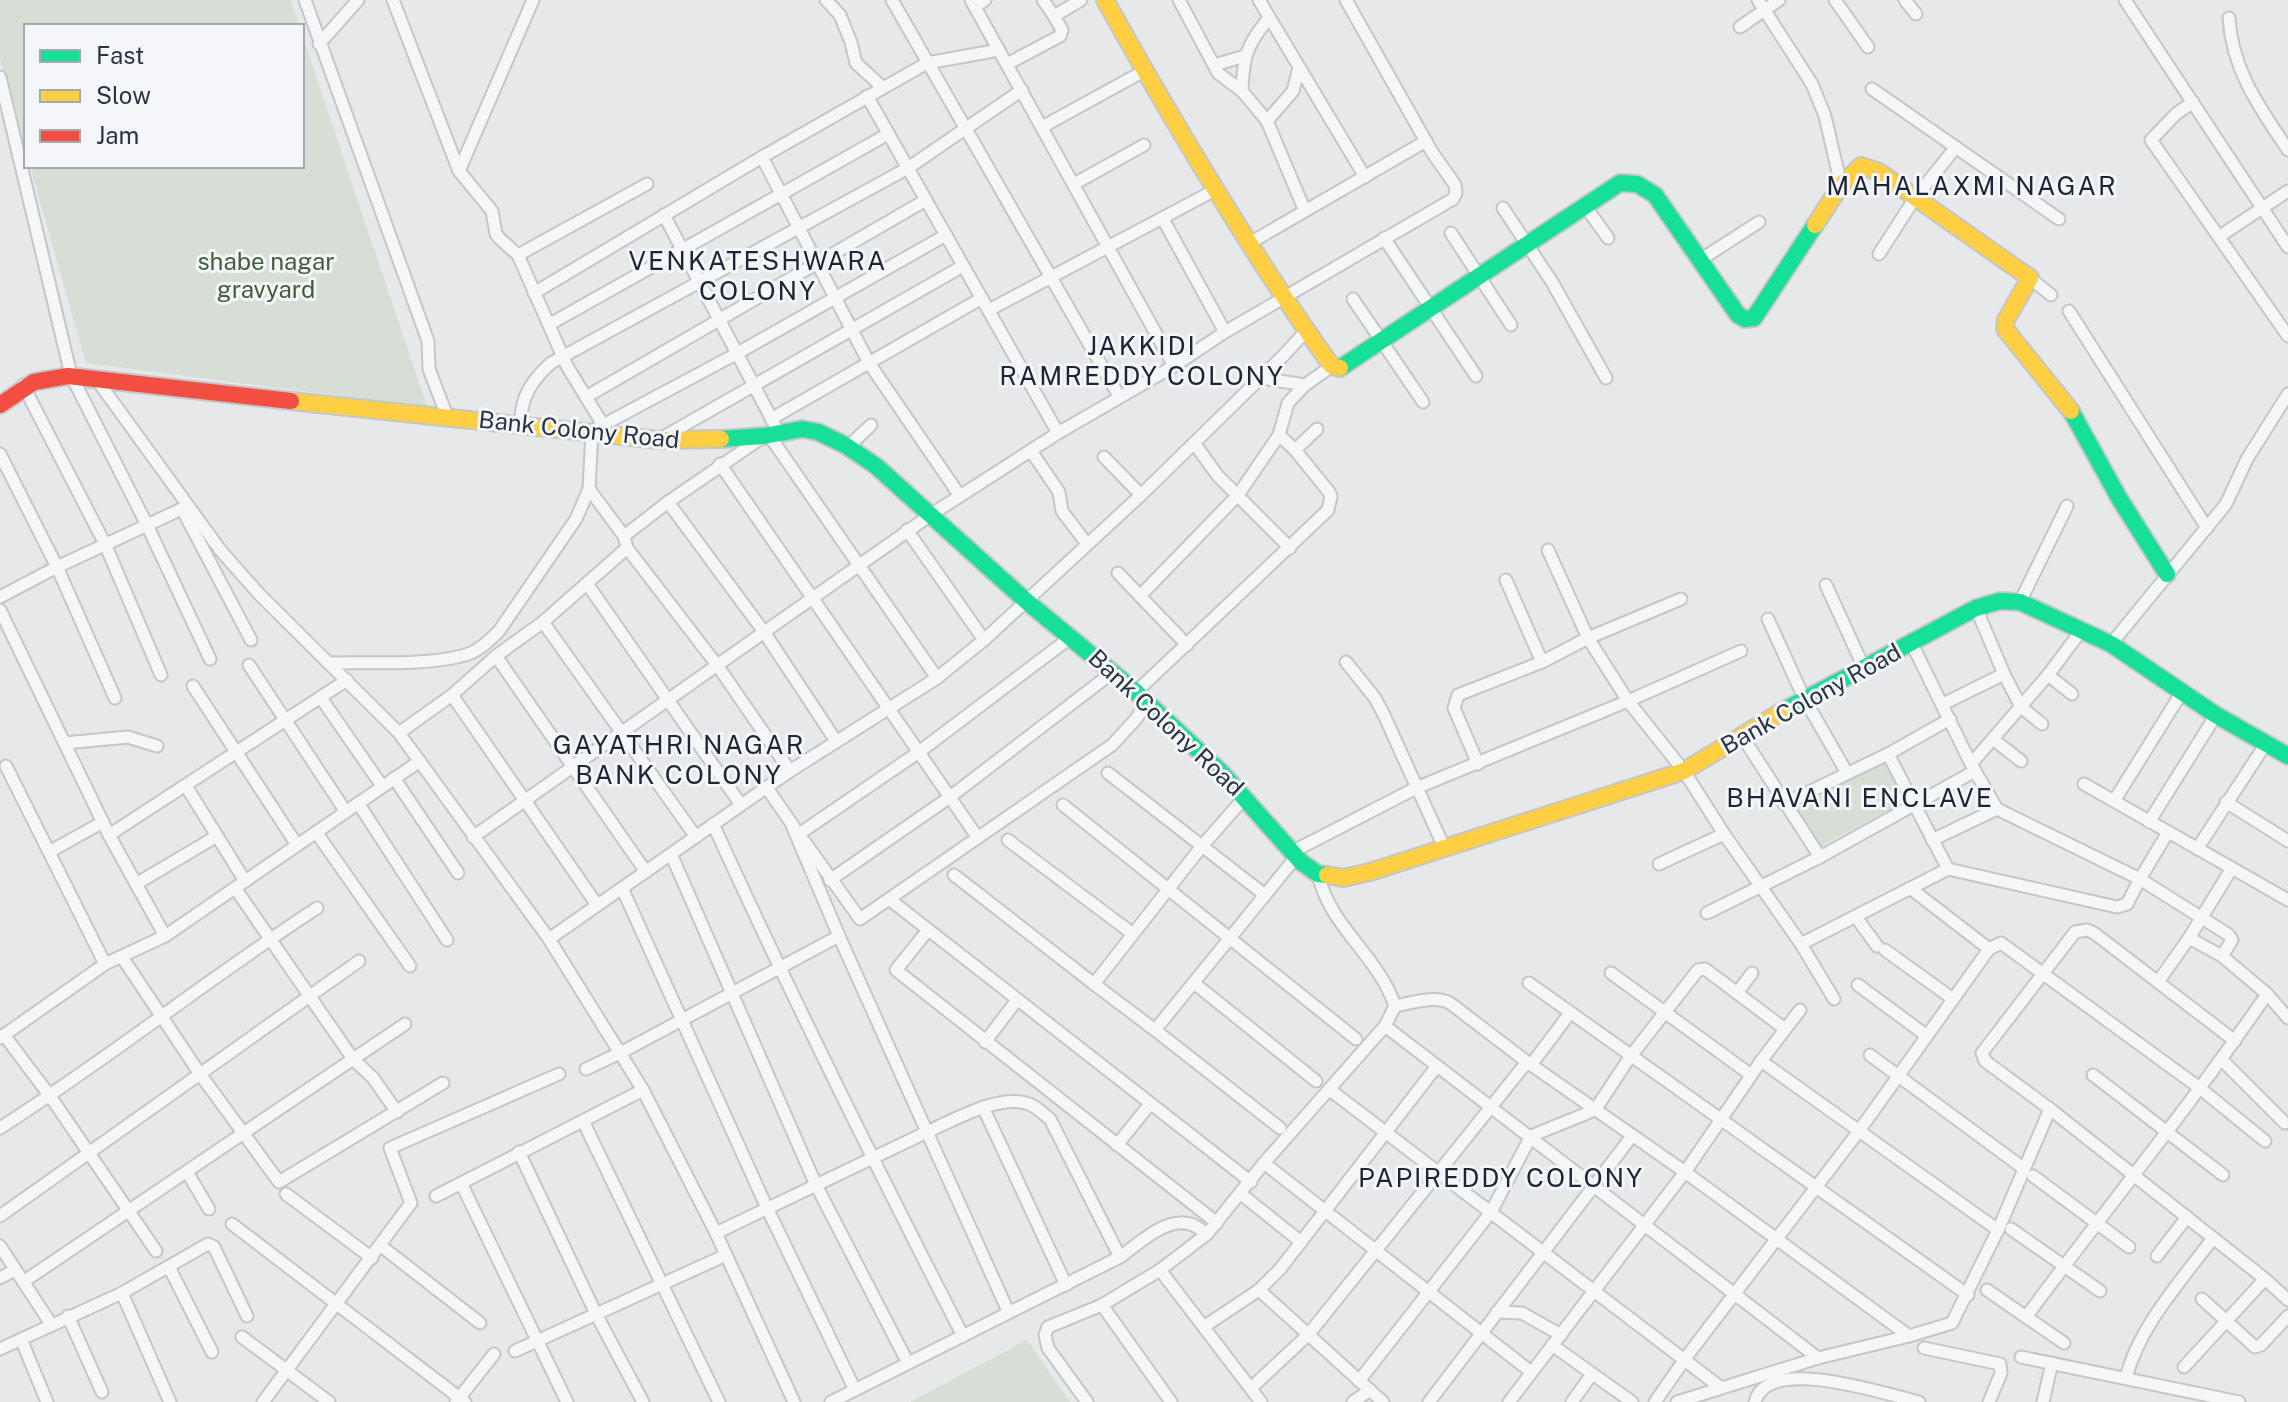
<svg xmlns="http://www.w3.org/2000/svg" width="2288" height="1402" font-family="'Public Sans',sans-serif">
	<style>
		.green { fill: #d6ded6 }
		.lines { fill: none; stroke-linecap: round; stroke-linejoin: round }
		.street-casing { stroke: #c4c6c8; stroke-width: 15 }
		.fast-casing { stroke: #c4c6c8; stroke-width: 20 }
		.slow-casing { stroke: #c4c6c8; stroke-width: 20 }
		.jam-casing { stroke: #c4c6c8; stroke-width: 20 }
		.street { stroke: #f5f6f7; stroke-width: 11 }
		.fast { stroke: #16e098; stroke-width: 16 }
		.slow { stroke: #ffcf43; stroke-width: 16 }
		.jam { stroke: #f24e42; stroke-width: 16 }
		.labels { text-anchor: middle; stroke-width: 6; stroke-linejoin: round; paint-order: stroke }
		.park-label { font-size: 24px; fill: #3f6138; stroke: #f4f6f9 }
		.street-label { font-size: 24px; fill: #2b3445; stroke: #f4f6f9 }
		.neighbourhood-label { font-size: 26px; letter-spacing: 2px; fill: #1d2536; stroke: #f4f6f9 }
	</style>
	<rect width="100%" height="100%" fill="#e6e8ea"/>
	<!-- green -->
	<g class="green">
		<polygon points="0,0 291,0 299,26 26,26 26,151 0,58"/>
		<polygon points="302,34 427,407 86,363 30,166 302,166"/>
		<polygon points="1885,762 1906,801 1820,847 1794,809"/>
		<polygon points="1027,1340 1070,1402 910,1402"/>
	</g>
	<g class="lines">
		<!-- street casing -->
		<g class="street-casing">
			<g id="street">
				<polyline points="305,0 428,341 429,369 447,416"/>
				<polyline points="826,0 840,15 851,42 856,63 882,87"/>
				<polyline points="892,0 1119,396"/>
				<polyline points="971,0 1174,366"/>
				<polyline points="1043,0 1054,16"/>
				<polyline points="1179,0 1218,73 1242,91 1267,121 1305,211"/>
				<polyline points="1259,0 1365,177"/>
				<polyline points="1758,0 1812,84 1825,116 1841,185"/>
				<polyline points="1835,0 1868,47"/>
				<polyline points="1905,0 1916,14"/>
				<polyline points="2125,0 2288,247"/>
				<polyline points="975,6 985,0"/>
				<path d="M2229 18C2232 70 2260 108 2288 150"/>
				<polyline points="1740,27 1779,0"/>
				<polyline points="319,44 358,0"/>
				<polyline points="1007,64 1060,36 1062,30 1054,16 1081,0"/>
				<polyline points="1214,65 1245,56"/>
				<polyline points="0,77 71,375 147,525 210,659"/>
				<polyline points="1872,89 2059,219"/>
				<path d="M1242 91C1243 57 1247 44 1269 18"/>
				<polyline points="867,96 1058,433"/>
				<polyline points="2193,102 2176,114 2151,140 2288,336"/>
				<polyline points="1267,121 1293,91 1299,68"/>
				<polyline points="1042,127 1144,71"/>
				<polyline points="762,157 869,363 960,496"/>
				<polyline points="459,171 533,0"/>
				<polyline points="1074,184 1144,145"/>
				<polyline points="1585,206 1608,238"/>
				<polyline points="1503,208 1552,282 1606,378"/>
				<polyline points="664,215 779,433"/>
				<polyline points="1163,219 1225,332"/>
				<polyline points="1451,233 1511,325"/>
				<polyline points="2220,236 2288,191"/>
				<polyline points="1384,238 1476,376"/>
				<polyline points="1248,244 1426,141"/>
				<polyline points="1879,254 1915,198 1956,147"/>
				<polyline points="518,255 647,184"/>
				<polyline points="1700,260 1759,222"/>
				<polyline points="2030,278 2051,295"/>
				<polyline points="534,293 762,157 927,63 999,50"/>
				<polyline points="1353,299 1423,402"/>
				<polyline points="989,310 1215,190"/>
				<polyline points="2069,311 2207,528"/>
				<polyline points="550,324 888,134"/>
				<polyline points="1261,378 1305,385"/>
				<polyline points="97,380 221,551 260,595 399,733 549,939 643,1090 716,1233 794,1402"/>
				<polyline points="23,385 105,544 161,675"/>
				<polyline points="586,397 926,200"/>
				<polyline points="771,419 982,298"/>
				<path d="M521 424C520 398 532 380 551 363L908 168 1022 90"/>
				<polyline points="603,425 736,354 946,235"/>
				<polyline points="769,435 937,678"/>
				<polyline points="660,439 963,266"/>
				<polyline points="1194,443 1218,476 1290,548"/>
				<polyline points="848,447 871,425"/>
				<polyline points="1295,450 1317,429"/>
				<polyline points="1031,451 1059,492 1062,511 1087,544"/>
				<polyline points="0,454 57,567 115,698"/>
				<polyline points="1104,457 1141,495"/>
				<polyline points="720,464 978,838"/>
				<polyline points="589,489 624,536 627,548 717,665 790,771"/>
				<polyline points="668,502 764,632 836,741"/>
				<polyline points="182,509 251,640"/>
				<polyline points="907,530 984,640"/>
				<polyline points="624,536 668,502 760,439"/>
				<polyline points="1548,550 1588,638 1681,599"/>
				<polyline points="1118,573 1187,645"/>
				<polyline points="1506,580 1542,662"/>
				<polyline points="588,585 741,805"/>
				<polyline points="1826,585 1864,668"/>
				<polyline points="1140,596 1238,495 1279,435 1288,403 1305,385 1332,366"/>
				<polyline points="0,597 57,567 188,506"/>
				<polyline points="2020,602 2067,506"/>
				<polyline points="1976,608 2004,674 2021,707 2042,724"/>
				<polyline points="0,610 109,835 165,936"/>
				<polyline points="1768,619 1804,698 1847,773"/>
				<polyline points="543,622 696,837"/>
				<polyline points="2111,644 2226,504 2247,459 2288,394"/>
				<polyline points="496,656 646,872"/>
				<polyline points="1346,662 1375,698 1384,715 1444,847"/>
				<path d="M329 663C368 662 432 666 468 654 480 650 490 640 499 631L576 519 589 489 592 431 603 425 567 366 518 255 500 239 496 234 492 211 459 171 393 0"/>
				<polyline points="249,665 346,812"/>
				<polyline points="2048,675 2072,694"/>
				<polyline points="193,686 297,845"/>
				<polyline points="1136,692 1328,510 1331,496 1329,492 1295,450 1279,435"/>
				<polyline points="452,695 597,905"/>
				<polyline points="321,698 382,786"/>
				<polyline points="1943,704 2004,674"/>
				<polyline points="399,733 452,695 496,656 543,622 627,548"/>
				<polyline points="1742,736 1820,857"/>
				<polyline points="1994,740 2021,761"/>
				<polyline points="65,743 128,737 157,746"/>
				<polyline points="1888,754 1948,869"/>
				<polyline points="1478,764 1454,708 1458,695 1542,662 1588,638 1628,701 1684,771 1724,834 1801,944 1834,999"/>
				<polyline points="1971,764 2048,675 2081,631"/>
				<polyline points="6,766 105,964"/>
				<polyline points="1108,773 1265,895"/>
				<polyline points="394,778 458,873"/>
				<polyline points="2084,784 2288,900"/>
				<polyline points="186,786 245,881"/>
				<polyline points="767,788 794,827"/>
				<polyline points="1245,797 1202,846 1094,984 1155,1030 1296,857"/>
				<polyline points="2114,801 2182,692"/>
				<polyline points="2226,802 2288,841"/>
				<polyline points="358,803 447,940"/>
				<polyline points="1784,804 1888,754 1950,719"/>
				<polyline points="1063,805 1356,1039"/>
				<polyline points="2149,822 2216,715"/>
				<path d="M791 823 839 936 927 1132C954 1120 1000 1093 1029 1104 1037 1107 1043 1114 1050 1119L1120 1257"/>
				<path d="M713 824C792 997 876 1167 963 1336"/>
				<polyline points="316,832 410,966"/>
				<polyline points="2168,832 2140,879 2229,935 2232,940 2222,956"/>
				<polyline points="799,834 919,752 1071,637"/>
				<polyline points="109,835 347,680"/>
				<polyline points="473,837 932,514 1058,433 1174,366 1225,332 1453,199 1456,193 1455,185 1432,152 1346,0"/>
				<polyline points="1008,840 1133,934"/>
				<polyline points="1932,840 1997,809"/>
				<polyline points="804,841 860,919 1112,745 1136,719 1146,703"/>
				<polyline points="2197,849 2265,745"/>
				<polyline points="49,852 103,822"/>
				<polyline points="1292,852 1416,788 1628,701 1741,651"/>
				<polyline points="671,854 816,1185 908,1363"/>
				<polyline points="1659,864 1724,834"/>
				<polyline points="954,875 1094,984"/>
				<polyline points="830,880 950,797 1113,672"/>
				<polyline points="136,884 217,836"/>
				<polyline points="235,888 353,1059 373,1078 397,1112"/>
				<polyline points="622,888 767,1208 855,1390"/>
				<polyline points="1910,888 1989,949"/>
				<polyline points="889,899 1251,1182"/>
				<polyline points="1707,913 1820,857 1975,771"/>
				<polyline points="1856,917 1877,946"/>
				<polyline points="928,930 896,970 1217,1223"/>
				<polyline points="2189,938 2232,868"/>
				<polyline points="549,939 790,771 937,678 984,640 1141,495 1283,356 1306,331"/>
				<polyline points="1801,944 1948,869 2117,907 2127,904 2140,879 1997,809 1971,764 1912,644"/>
				<polyline points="1885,950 1953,999"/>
				<polyline points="122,957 200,1074 279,1182 443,1083"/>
				<polyline points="1611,973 1751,1075"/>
				<polyline points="1194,983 1316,1081"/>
				<polyline points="1529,983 1968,1295"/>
				<polyline points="1858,985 1927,1036"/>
				<polyline points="1737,993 1752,973"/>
				<polyline points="2267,994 2288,1018"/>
				<path d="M1395 1006C1412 1003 1434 995 1450 1003L1527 1062 1685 1172 1909 1336"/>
				<polyline points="1385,1026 1818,1358"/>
				<polyline points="1155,1030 1280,1128"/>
				<polyline points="4,1035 50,1096 156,1251"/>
				<polyline points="0,1038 105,964 165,936 420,761"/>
				<polyline points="985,1042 1017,1000"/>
				<polyline points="1870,1055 2023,1168"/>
				<polyline points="2222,1060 2285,1123"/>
				<polyline points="1761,1061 1998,1230"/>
				<polyline points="1531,1065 1570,1013"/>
				<polyline points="586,1069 622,1052 839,936"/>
				<polyline points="2093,1075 2223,1175"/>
				<polyline points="1330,1090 1720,1387"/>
				<polyline points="983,1107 1066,1285"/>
				<polyline points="2050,1109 1985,1061 1982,1053 2075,932 2087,930 2094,933 2235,1041"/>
				<polyline points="583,1121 719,1402"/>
				<path d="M0 1128C108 1059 209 978 317 908"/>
				<polyline points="1117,1145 1150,1104"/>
				<polyline points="519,1152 596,1314 643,1402"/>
				<polyline points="1264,1163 1531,1372"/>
				<polyline points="187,1172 209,1209"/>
				<polyline points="2033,1176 2129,1247"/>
				<polyline points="461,1183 567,1402"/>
				<polyline points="286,1194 372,1258"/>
				<polyline points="1241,1194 1301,1242"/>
				<polyline points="436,1196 643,1090"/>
				<polyline points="0,1216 359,961"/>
				<polyline points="232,1224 465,1402"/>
				<polyline points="2011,1229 2100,1291"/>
				<polyline points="716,1233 927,1132 1008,1311"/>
				<polyline points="0,1246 51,1324"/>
				<polyline points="381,1246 480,1323"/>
				<polyline points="2157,1256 2187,1217"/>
				<polyline points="169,1267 212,1352"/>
				<polyline points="1160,1270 1261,1402"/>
				<polyline points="0,1278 15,1270"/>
				<polyline points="23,1282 405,1024"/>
				<polyline points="1259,1290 1383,1402"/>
				<polyline points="1987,1290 2064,1343"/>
				<polyline points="122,1293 170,1402"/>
				<polyline points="2202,1299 2255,1347 2261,1345 2288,1316"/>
				<polyline points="1102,1305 1171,1402"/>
				<polyline points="1497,1312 1522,1313 1561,1335"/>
				<polyline points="68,1316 102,1392"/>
				<path d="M2026 1317C2106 1209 2191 1105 2267 994L2222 956 2189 938 2158 982"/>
				<polyline points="1205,1326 1259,1290 1280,1269 1437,1066"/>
				<polyline points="242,1337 329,1402"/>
				<polyline points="21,1339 47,1402"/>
				<polyline points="1552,1345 1632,1402"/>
				<polyline points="1924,1348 2000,1364 2001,1373 1989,1402"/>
				<polyline points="0,1349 122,1293 208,1244 214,1247 247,1316"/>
				<polyline points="515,1351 726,1255"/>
				<polyline points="2021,1357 2239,1402"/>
				<polyline points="2184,1367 2265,1279"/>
				<path d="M2126 1378C2139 1326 2182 1280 2213 1238"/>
				<polyline points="1359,1381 1491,1212 1531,1136 1595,1110 1630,1057 1698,970 1705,969 1785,1029"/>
				<polyline points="1251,1388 1308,1335 1527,1062"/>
				<polyline points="263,1402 411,1203 390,1148 559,1074"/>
				<polyline points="456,1402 494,1354"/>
				<path d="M831 1402 1120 1257C1137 1245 1167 1216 1190 1224 1196 1225 1202 1231 1207 1234"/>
				<path d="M1087 1402 1048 1348 1045 1335 1048 1327 1102 1305 1160 1270 1207 1234 1264 1163 1385 1026 1395 1006C1378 955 1330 928 1318 874"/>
				<polyline points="1353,1402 1370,1390"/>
				<polyline points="1429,1402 1632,1136"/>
				<polyline points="1509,1402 1685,1172 1761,1061 1800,1010"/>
				<polyline points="1572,1402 1592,1374"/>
				<polyline points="1655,1402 1684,1360 1859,1131 1989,949 2001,943 2201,1089 2265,1141"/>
				<polyline points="1677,1402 1818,1358 1909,1336 1952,1323 1998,1230 2050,1109 2265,1279 2288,1300"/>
				<path d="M1755 1402C1767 1354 1885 1394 1919 1402"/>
				<polyline points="2043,1402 2052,1363"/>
			</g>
		</g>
		<!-- fast casing -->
		<g class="fast-casing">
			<g id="fast">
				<polyline points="1340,368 1620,183 1637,184 1655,195 1738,315 1745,319 1754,318 1815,225"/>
				<polyline points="2071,411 2119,498 2167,574"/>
				<polyline points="721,439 764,436 802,429 818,432 845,445 876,466 1025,600 1136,692 1221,772 1301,862 1318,874 1327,875"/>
				<polyline points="1781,712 1976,608 2000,601 2020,602 2111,644 2216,715 2288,756"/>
			</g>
		</g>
		<!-- slow casing -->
		<g class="slow-casing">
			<g id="slow">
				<path d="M1105 0C1174 124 1246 245 1328 361L1332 366 1340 368"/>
				<polyline points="1815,225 1841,185 1861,166 1879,172 2030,278 2006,320 2005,329 2071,411"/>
				<polyline points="291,401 659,440 721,439"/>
				<polyline points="1327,875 1343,878 1370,872 1684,771 1781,712"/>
			</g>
		</g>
		<!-- jam casing -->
		<g class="jam-casing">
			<polyline id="jam" points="0,405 34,382 68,376 291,401"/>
		</g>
		<!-- street -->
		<use href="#street" class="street"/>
		<!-- fast -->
		<use href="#fast" class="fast"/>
		<!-- slow -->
		<use href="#slow" class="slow"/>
		<!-- jam -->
		<use href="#jam" class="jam"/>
	</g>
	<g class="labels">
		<!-- park labels -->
		<g class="park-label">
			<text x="266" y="270">shabe nagar<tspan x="266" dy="28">gravyard</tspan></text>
		</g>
		<!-- street labels -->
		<g class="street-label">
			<text transform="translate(579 430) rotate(6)" y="8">Bank Colony Road</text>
			<text transform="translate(1811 699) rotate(-29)" y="8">Bank Colony Road</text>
			<text transform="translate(1166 723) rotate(43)" y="8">Bank Colony Road</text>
		</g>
		<!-- neighbourhood labels -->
		<g class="neighbourhood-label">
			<text x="1972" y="195">MAHALAXMI NAGAR</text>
			<text x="758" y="270">VENKATESHWARA<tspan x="758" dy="30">COLONY</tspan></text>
			<text x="1142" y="355">JAKKIDI<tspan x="1142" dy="30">RAMREDDY COLONY</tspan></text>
			<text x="679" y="754">GAYATHRI NAGAR<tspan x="679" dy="30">BANK COLONY</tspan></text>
			<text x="1860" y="807">BHAVANI ENCLAVE</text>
			<text x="1501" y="1187">PAPIREDDY COLONY</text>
		</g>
	</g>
	<!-- legend -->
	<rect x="24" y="24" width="280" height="144" fill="#f4f6f9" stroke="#a4a8b1" stroke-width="2"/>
	<rect x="40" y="50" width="40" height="12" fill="#16e098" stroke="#a4a8b1" stroke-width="2"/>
	<text x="96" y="64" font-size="24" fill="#2b3445">Fast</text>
	<rect x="40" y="90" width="40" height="12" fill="#ffcf43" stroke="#a4a8b1" stroke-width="2"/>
	<text x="96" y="104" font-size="24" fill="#2b3445">Slow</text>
	<rect x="40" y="130" width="40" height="12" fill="#f24e42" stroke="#a4a8b1" stroke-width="2"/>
	<text x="96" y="144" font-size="24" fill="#2b3445">Jam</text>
</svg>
